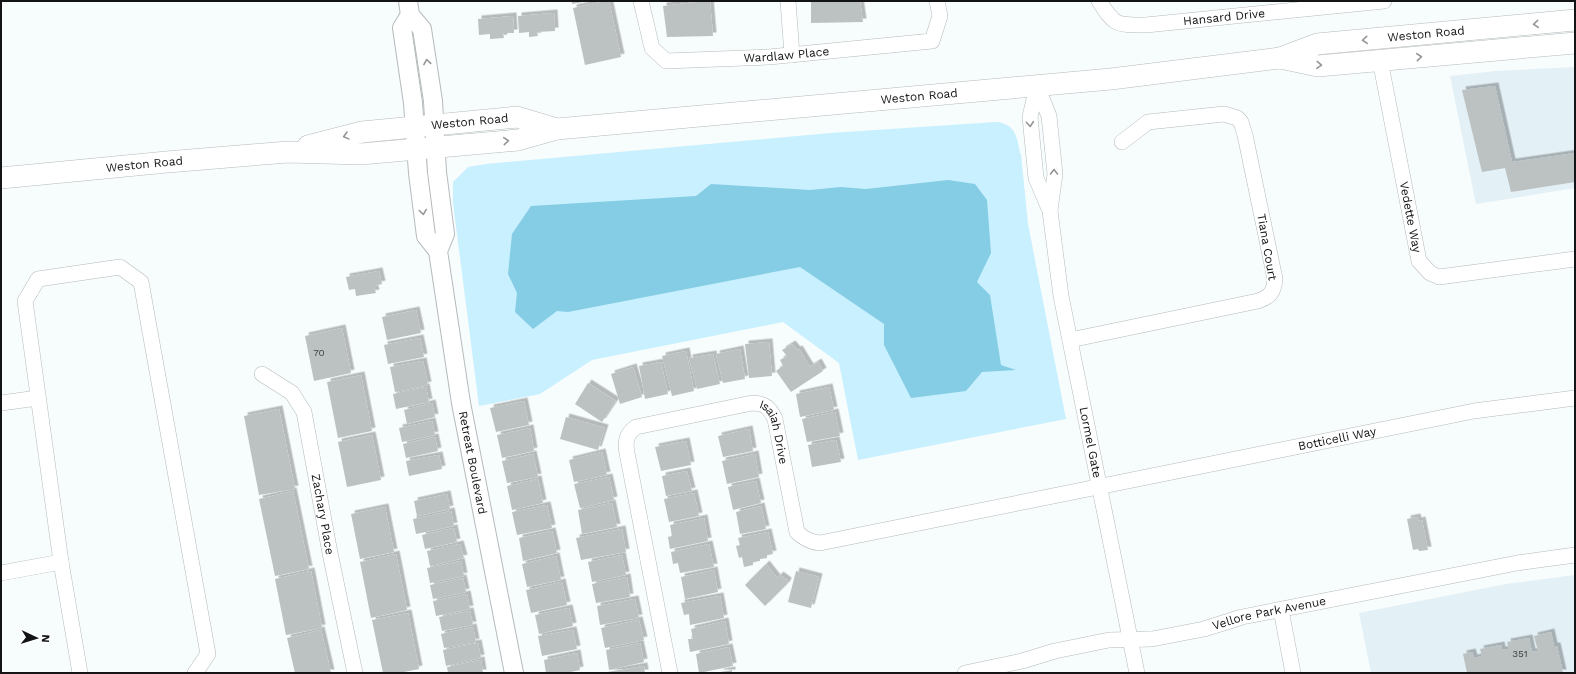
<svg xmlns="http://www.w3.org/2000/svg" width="1576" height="674" font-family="'Work Sans',sans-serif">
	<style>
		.built { fill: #e3f0f5 }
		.green { fill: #c8f0fe }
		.water { fill: #85cce5 }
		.building { fill: #bcc1c2; filter: url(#shadow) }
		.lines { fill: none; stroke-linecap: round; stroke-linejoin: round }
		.minor-casing { stroke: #b5babc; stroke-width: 16 }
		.tertiary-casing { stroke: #b5babc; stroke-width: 20 }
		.secondary-casing { stroke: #b5babc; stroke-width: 22 }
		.minor { stroke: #fff; stroke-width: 15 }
		.tertiary { stroke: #fff; stroke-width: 18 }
		.secondary { stroke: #fff; stroke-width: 21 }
		.oneway { stroke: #959596 }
		.labels { text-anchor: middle; stroke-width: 3; stroke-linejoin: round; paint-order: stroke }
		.number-label { font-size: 10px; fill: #3d3f40 }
		.street-label { font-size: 12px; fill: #131415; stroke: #fff }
	</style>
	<defs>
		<filter id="shadow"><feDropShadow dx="3.5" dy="-3.5" stdDeviation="0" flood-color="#0004"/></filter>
	</defs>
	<rect width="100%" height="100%" fill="#f7fcfd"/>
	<!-- built -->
	<g class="built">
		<polygon points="1575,67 1575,188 1476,204 1450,76 1496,71"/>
		<polygon points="1575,575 1575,673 1371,673 1359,613 1506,584"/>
	</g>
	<!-- green -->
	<path class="green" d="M996 122C1015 124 1017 136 1020 153L1021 154 1028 224 1066 419 858 460 839 363 783 322 592 360 540 394 479 406 453 203V182L468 167 486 164 830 133Z"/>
	<!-- water -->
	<polygon class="water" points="948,180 975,184 987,200 991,253 977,282 990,295 1001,365 1016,370 982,372 966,391 911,398 884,345 884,324 800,267 568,312 557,311 533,329 515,312 517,293 508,274 512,234 531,206 696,196 711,184 810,190 841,187 866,189"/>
	<!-- building -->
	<g class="building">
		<polygon points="572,1 583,1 583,2 572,4"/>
		<polygon points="605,1 609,1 621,57 585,65 573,8"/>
		<polygon points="705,1 710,1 713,36 667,37 663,6"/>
		<polygon points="811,1 860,1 863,22 811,23"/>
		<polygon points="554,13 555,31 537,32 538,36 529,37 529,32 519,33 518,16"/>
		<polygon points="513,16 514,33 503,33 504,38 490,39 490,34 479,35 478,19"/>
		<polygon points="1495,86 1512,162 1575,153 1575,182 1511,192 1505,168 1482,172 1462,90"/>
		<polygon points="379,271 382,284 374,286 376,293 356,296 355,289 349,290 346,277"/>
		<polygon points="416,310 421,333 387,340 382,317"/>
		<polygon points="342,328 351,373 314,381 305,336"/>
		<polygon points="420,338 424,357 388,364 384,345"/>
		<polygon points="769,342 772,376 749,378 745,344"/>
		<polygon points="792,344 797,350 799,349 810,367 818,362 823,371 791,392 776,371 783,366 780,360 787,356 782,350"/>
		<polygon points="740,349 745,379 723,383 716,354"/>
		<polygon points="686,351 694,391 672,396 662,356"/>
		<polygon points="713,354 720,384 697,389 689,358"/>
		<polygon points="423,361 428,385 395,392 390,367"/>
		<polygon points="661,362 668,394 645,399 639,366"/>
		<polygon points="633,367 642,397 620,404 611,374"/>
		<polygon points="361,375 372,431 338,438 327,382"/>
		<polygon points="588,383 616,401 602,422 575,404"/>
		<polygon points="426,387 429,402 396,409 393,394"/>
		<polygon points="829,387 834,410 800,417 796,394"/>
		<polygon points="524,401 529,425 496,432 490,408"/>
		<polygon points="432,403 435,417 407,424 404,410"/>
		<polygon points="279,409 295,489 259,495 244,416"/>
		<polygon points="835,412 840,436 807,442 802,419"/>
		<polygon points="566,417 605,428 598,450 560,439"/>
		<polygon points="432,421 435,435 402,442 399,428"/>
		<polygon points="530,428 534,451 502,458 497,435"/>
		<polygon points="749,429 753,451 723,457 718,436"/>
		<polygon points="372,435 381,480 347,487 338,442"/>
		<polygon points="435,437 438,451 406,458 403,444"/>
		<polygon points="836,440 841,462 812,467 808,445"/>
		<polygon points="686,441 691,465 661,471 655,447"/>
		<polygon points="602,452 607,475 574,482 569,460"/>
		<polygon points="533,454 538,477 507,483 502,461"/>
		<polygon points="755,454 759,477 727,484 722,461"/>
		<polygon points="439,455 442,469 409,476 406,461"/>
		<polygon points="687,471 692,491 666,496 662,476"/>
		<polygon points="609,477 614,500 580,508 574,484"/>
		<polygon points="538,479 543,503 512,510 507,486"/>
		<polygon points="756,481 761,503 733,510 728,487"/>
		<polygon points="293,491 309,569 275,576 259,499"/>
		<polygon points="694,493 699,516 669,522 664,499"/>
		<polygon points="447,494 450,509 417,516 414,501"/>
		<polygon points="612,503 617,527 582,534 578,510"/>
		<polygon points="547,505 552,528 517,535 512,512"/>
		<polygon points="761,506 766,529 740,534 736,512"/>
		<polygon points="385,507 394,552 360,559 351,514"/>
		<polygon points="451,511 454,526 416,534 413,519"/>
		<polygon points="1417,517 1418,521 1422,520 1428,550 1419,551 1418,549 1413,550 1407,519"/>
		<polygon points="704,518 708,541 670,549 668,537 672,536 670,525"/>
		<polygon points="454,528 457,542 425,549 422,535"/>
		<polygon points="622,529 626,552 581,560 576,538"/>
		<polygon points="552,531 557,553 523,561 519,538"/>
		<polygon points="768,532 773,554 767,555 767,558 760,559 760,561 753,562 753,565 744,567 742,557 739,558 736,546 740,545 738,538"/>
		<polygon points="460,544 464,558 430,566 427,551"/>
		<polygon points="709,544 714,567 680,573 678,563 673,564 671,552"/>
		<polygon points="396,554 407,610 371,618 360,562"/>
		<polygon points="622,555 626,575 592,582 588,562"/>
		<polygon points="556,556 561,580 527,587 522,564"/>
		<polygon points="461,561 464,576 430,583 427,568"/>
		<polygon points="766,564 777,578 780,575 788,581 787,584 765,606 745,585"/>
		<polygon points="714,570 718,592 685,599 681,577"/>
		<polygon points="311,571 322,628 286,635 275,579"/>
		<polygon points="796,571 819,577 811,608 788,602"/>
		<polygon points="627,577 630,597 596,603 592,584"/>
		<polygon points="463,578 466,592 433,599 430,585"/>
		<polygon points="562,582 567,605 531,613 526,590"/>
		<polygon points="467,594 470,609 436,616 433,601"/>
		<polygon points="720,596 724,618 690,625 689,614 684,615 681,603"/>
		<polygon points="635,599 639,618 600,625 597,606"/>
		<polygon points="569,608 573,626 539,634 535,615"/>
		<polygon points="470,611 473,625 442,631 439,617"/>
		<polygon points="408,613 419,669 399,673 383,673 372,620"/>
		<polygon points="639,620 644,640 605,648 601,628"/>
		<polygon points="725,621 729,644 690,652 688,639 693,639 691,629"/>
		<polygon points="473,627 476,642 444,648 441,634"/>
		<polygon points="321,630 331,673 295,673 287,638"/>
		<polygon points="573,630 577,649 542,656 538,636"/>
		<polygon points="1551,632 1554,646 1557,646 1563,673 1467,673 1463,654 1472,652 1474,658 1482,656 1480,649 1501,645 1502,650 1509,649 1507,642 1529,638 1532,652 1538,651 1534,636"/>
		<polygon points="478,643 481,658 446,666 443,650"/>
		<polygon points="640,643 644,662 609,670 606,650"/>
		<polygon points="729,647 733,666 699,673 696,654"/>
		<polygon points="577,653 580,670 566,673 546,673 544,660"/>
		<polygon points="481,660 483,673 448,673 447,667"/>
		<polygon points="644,666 645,673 607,673 607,672"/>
		<polygon points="732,670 732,673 720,673 720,672"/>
	</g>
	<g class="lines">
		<!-- minor casing -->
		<g class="minor-casing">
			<g id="minor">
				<path id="s1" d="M641 1 652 48 666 61 769 57 932 41 940 16 937 1"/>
				<polyline points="788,1 792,55"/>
				<path id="s2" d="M1099 1C1115 26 1116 25 1146 25L1384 1"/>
				<path id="s3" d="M1380 60 1419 261 1430 273 1439 277 1575 259"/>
				<path id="s4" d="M1037 86 1030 117 1036 178 1050 211 1061 296 1137 673"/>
				<polyline points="1037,86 1049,116 1055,174 1050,210"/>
				<path d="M1070 340 1258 301C1270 297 1274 292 1275 279L1245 135 1241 122 1237 118 1224 114 1148 122 1122 142"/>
				<path id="s5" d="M262 374 292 393 304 412 330 553 355 673"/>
				<polyline points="1,403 38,398"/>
				<polyline points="1,573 61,562"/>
				<polyline points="1281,610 1293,673"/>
				<polyline points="80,673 61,562 25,301 38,279 120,267 141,282 208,654 195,673"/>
				<path id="s6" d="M670 673 627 453C625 442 626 434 636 427L752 403C765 403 770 408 775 419L797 532C804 539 810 542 820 543L1474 411 1575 398"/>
				<path id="s7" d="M965 673 1022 661 1055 651 1109 640 1152 639 1204 629 1242 617 1517 563 1575 555"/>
			</g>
		</g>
		<!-- tertiary casing -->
		<g class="tertiary-casing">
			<g id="tertiary">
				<path id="s8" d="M408 1 410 15 422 29 433 101 437 172 445 234 438 251 461 403 514 673"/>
				<polyline points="410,15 402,28 413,103 418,173 426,236 438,251"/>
			</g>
		</g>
		<!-- secondary casing -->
		<g class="secondary-casing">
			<g id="secondary">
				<polyline points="1280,58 1318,66 1575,43"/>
				<path id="s9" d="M308 146 362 132 517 117 557 129"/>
				<path id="s10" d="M1 178 167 162 288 152 361 154 518 140 557 129 1111 79 1280 58 1317 44 1575 20"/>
			</g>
		</g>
		<!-- minor -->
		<use href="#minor" class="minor"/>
		<!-- tertiary -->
		<use href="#tertiary" class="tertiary"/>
		<!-- secondary -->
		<use href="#secondary" class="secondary"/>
	</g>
	<!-- one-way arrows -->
	<defs><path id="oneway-chevron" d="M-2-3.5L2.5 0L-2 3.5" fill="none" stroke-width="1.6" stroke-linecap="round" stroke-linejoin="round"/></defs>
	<g class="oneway">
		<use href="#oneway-chevron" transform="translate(1536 24) rotate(175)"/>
		<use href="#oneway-chevron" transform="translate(1365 40) rotate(175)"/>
		<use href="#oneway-chevron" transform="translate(1419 57) rotate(-5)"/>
		<use href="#oneway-chevron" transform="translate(427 62) rotate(-99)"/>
		<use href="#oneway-chevron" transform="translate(1319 65) rotate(3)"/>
		<use href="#oneway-chevron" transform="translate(1030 124) rotate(85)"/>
		<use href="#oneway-chevron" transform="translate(346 136) rotate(165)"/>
		<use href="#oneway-chevron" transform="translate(506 141) rotate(-5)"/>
		<use href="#oneway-chevron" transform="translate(1054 172) rotate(-90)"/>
		<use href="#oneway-chevron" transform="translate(423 212) rotate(82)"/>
	</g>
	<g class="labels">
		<!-- number labels -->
		<g class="number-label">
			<text x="319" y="356">70</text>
			<text x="1520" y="657">351</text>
		</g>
		<!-- street labels -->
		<g class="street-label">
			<text dy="4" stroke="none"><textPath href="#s2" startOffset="136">Hansard Drive</textPath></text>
			<text dy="4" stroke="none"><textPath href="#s10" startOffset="1435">Weston Road</textPath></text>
			<text dy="4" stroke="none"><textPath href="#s1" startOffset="188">Wardlaw Place</textPath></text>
			<text dy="4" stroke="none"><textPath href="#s10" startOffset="923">Weston Road</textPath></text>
			<text dy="4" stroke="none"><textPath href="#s9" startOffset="164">Weston Road</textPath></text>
			<text dy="4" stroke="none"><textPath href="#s10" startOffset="144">Weston Road</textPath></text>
			<text dy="4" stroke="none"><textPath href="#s3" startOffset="160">Vedette Way</textPath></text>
			<text transform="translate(1267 247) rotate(80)" y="4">Tiana Court</text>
			<text dy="4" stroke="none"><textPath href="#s6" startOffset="414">Isaiah Drive</textPath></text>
			<text dy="4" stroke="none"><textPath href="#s6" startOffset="1071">Botticelli Way</textPath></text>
			<text dy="4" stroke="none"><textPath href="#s4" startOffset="364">Lormel Gate</textPath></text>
			<text dy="4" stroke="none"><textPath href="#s8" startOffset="472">Retreat Boulevard</textPath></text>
			<text dy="4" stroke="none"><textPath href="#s5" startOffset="162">Zachary Place</textPath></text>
			<text dy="4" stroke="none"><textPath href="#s7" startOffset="311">Vellore Park Avenue</textPath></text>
		</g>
	</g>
	<!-- border -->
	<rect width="1576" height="674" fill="none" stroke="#131415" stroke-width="4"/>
	<!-- north arrow -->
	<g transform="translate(36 638) rotate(94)" stroke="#ffffff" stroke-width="3" paint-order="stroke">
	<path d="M0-3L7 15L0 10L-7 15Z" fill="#131415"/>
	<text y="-6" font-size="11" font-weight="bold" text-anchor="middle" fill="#131415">N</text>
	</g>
</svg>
